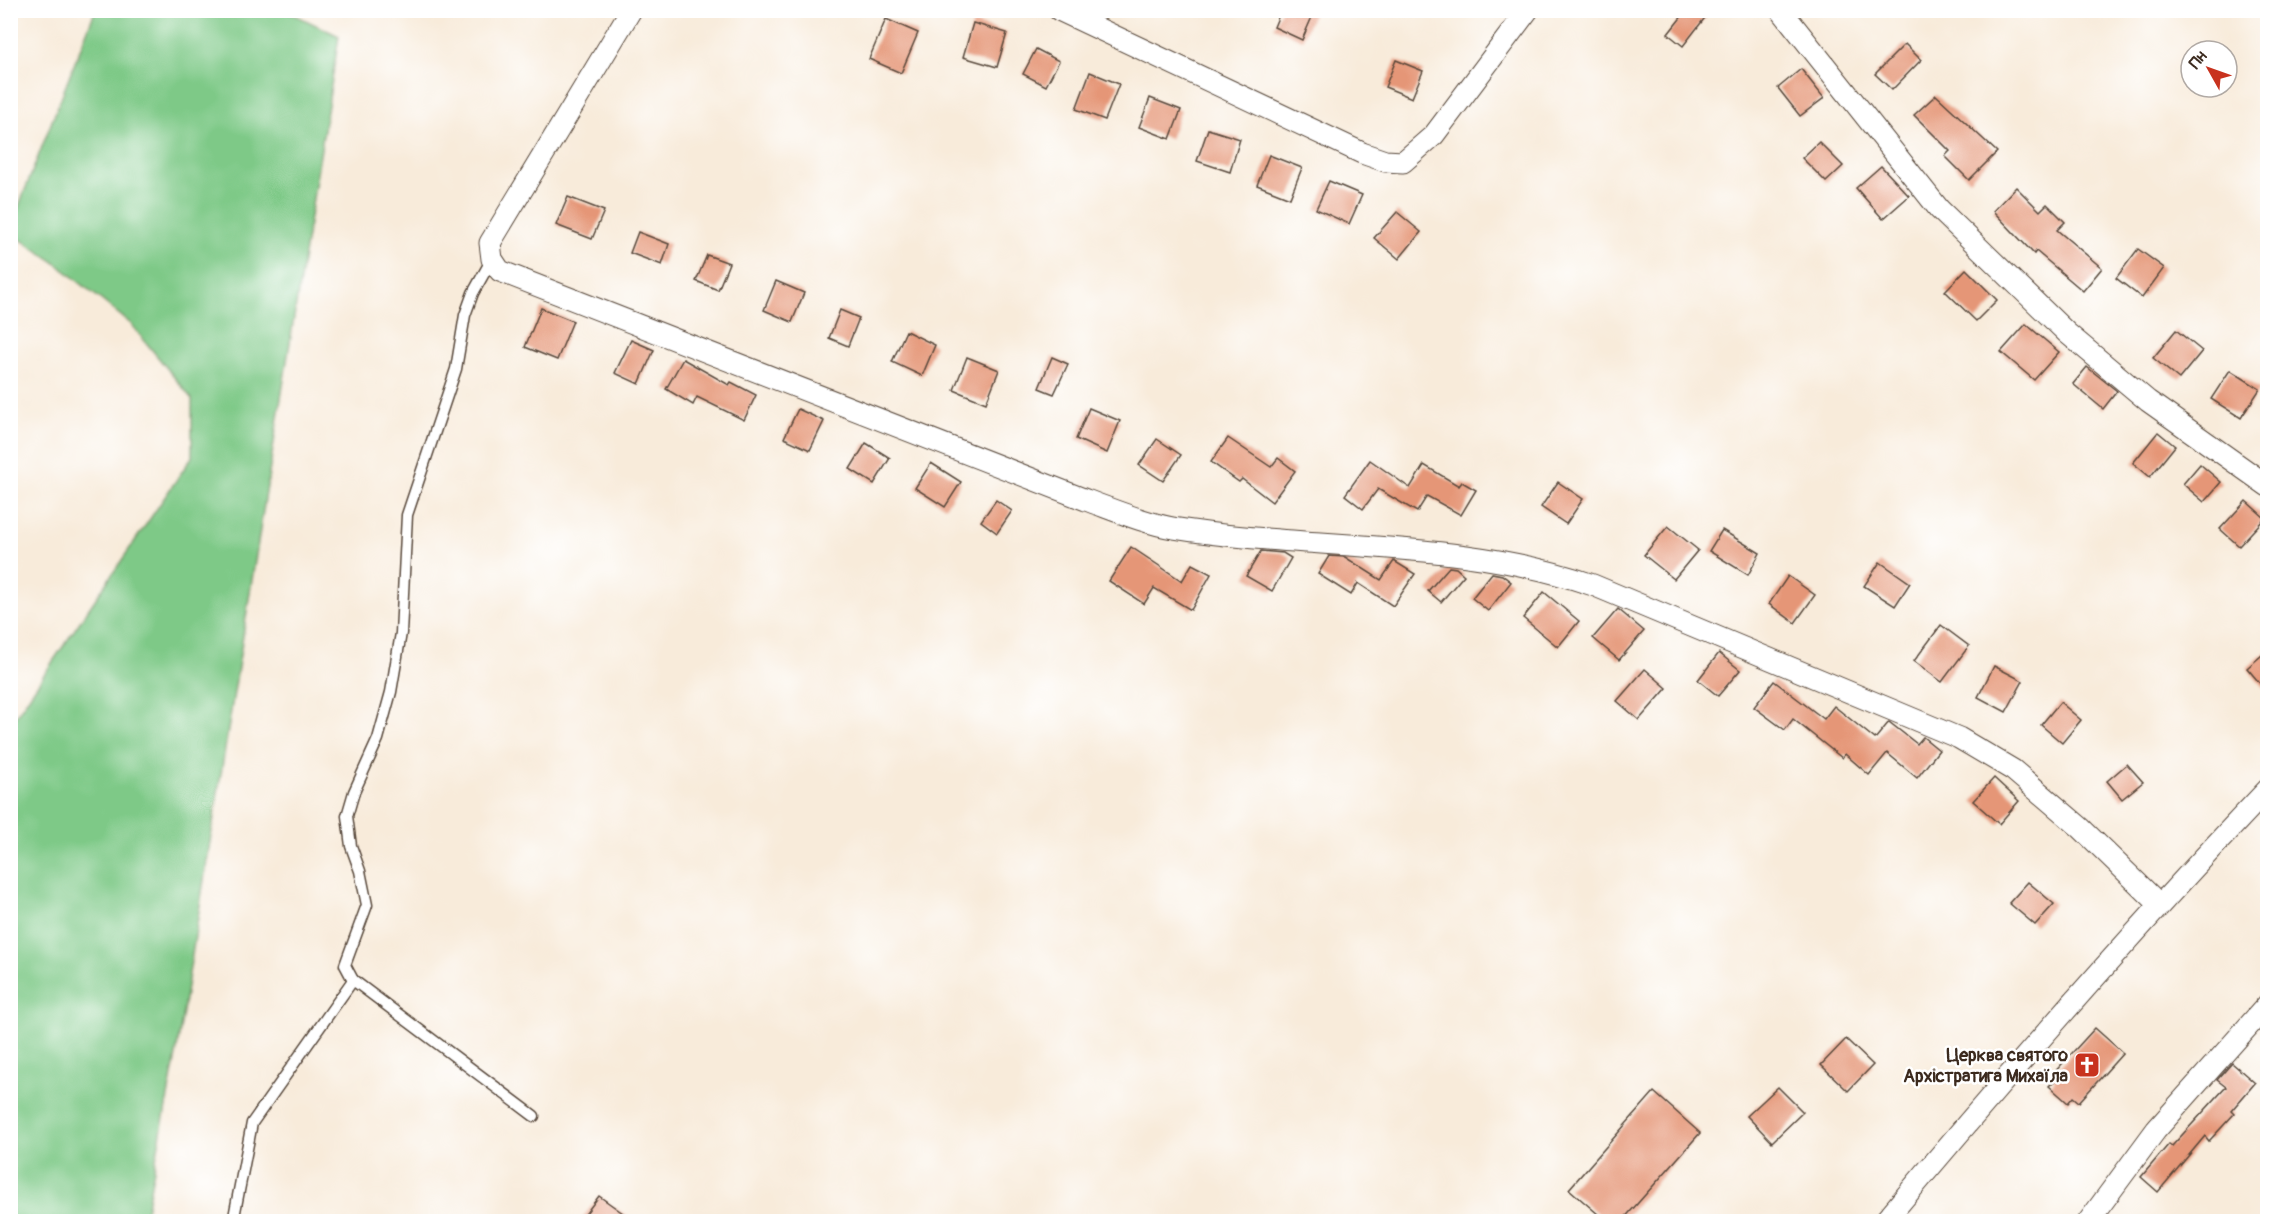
<svg xmlns="http://www.w3.org/2000/svg" width="2278" height="1232" font-family="Pangolin,sans-serif">
	<style>
		.green { fill: #7ec987; stroke: #5c7a52; stroke-width: 1.5 }
		.building { fill: #e59677 }
		.lines { fill: none; stroke-linecap: round; stroke-linejoin: round }
		.lane-casing { stroke: #57473a; stroke-width: 13 }
		.street-casing { stroke: #57473a; stroke-width: 23 }
		.lane { stroke: #fff; stroke-width: 10 }
		.street { stroke: #fff; stroke-width: 21 }
		.labels { text-anchor: middle; stroke-width: 5; stroke-linejoin: round; paint-order: stroke }
		.poi-label { font-size: 18px; font-weight: bold; fill: #3b2a1e; stroke: #fff; text-anchor: end }
	</style>
	<rect width="100%" height="100%" fill="#fff"/>
	<filter id="ink" filterUnits="userSpaceOnUse"><feTurbulence type="fractalNoise" baseFrequency=".0167" numOctaves="2"/><feDisplacementMap in="SourceGraphic" scale="12" xChannelSelector="R" yChannelSelector="G"/><feConvolveMatrix kernelMatrix="1 2 1 2 8 2 1 2 1" color-interpolation-filters="sRGB"/></filter>
	<filter id="wash" filterUnits="userSpaceOnUse"><feTurbulence type="fractalNoise" baseFrequency=".008" numOctaves="4" result="noise"/><feDisplacementMap in="SourceGraphic" scale="24" xChannelSelector="R" yChannelSelector="G"/><feGaussianBlur stdDeviation="1.35" result="paint"/><feColorMatrix in="noise" values="0 0 0 0 0 0 0 0 0 0 0 0 0 0 0 0 0 1.4 0 .05"/><feComposite in="paint" operator="in"/></filter>
	<g filter="url(#wash)">
		<rect width="100%" height="100%" fill="#f8ebda"/>
		<!-- green -->
		<polygon class="green" points="95,11 287,11 339,36 176,1055 144,1221 11,1221 11,723 192,457 192,399 131,324 53,261 11,233 11,226"/>
		<g id="blocks">
			<!-- building -->
			<g class="building">
				<polygon points="1281,10 1315,10 1302,40 1274,27"/>
				<polygon points="1687,10 1711,10 1683,46 1668,34"/>
				<polygon points="886,19 918,33 901,73 869,59"/>
				<polygon points="973,23 1007,33 997,67 963,57"/>
				<polygon points="1905,44 1921,60 1892,90 1875,74"/>
				<polygon points="1036,49 1059,61 1046,86 1023,74"/>
				<polygon points="1396,60 1423,71 1412,98 1385,87"/>
				<polygon points="1801,69 1824,98 1800,116 1778,88"/>
				<polygon points="1090,72 1119,84 1105,120 1076,109"/>
				<polygon points="1936,95 1997,152 1969,180 1945,156 1950,151 1914,115"/>
				<polygon points="1150,98 1181,110 1170,139 1139,127"/>
				<polygon points="1208,129 1240,139 1230,172 1197,161"/>
				<polygon points="1819,142 1843,166 1826,182 1802,158"/>
				<polygon points="1269,155 1302,168 1290,198 1257,185"/>
				<polygon points="1881,166 1909,196 1883,219 1856,188"/>
				<polygon points="1329,181 1362,195 1349,224 1316,209"/>
				<polygon points="2016,187 2040,211 2047,204 2065,222 2057,230 2102,268 2083,291 2036,251 2034,254 1993,211"/>
				<polygon points="568,197 604,211 592,239 556,225"/>
				<polygon points="1397,212 1421,232 1399,259 1374,238"/>
				<polygon points="638,232 669,244 662,265 630,253"/>
				<polygon points="2138,249 2164,268 2142,298 2116,278"/>
				<polygon points="707,255 729,263 718,290 696,281"/>
				<polygon points="1966,269 1997,300 1976,321 1945,291"/>
				<polygon points="776,281 804,293 792,322 764,310"/>
				<polygon points="541,308 573,321 557,360 525,347"/>
				<polygon points="840,310 859,318 848,346 829,338"/>
				<polygon points="2026,324 2059,352 2034,380 2001,352"/>
				<polygon points="2176,330 2202,351 2179,379 2153,358"/>
				<polygon points="906,331 935,345 922,376 892,362"/>
				<polygon points="631,340 654,350 639,384 615,373"/>
				<polygon points="967,357 999,370 986,403 954,390"/>
				<polygon points="1052,357 1068,364 1054,394 1039,388"/>
				<polygon points="683,359 729,385 731,382 756,395 744,420 697,397 693,405 666,389"/>
				<polygon points="2087,367 2117,391 2103,409 2073,384"/>
				<polygon points="2230,370 2260,389 2241,418 2211,399"/>
				<polygon points="1089,408 1120,421 1107,453 1076,439"/>
				<polygon points="798,409 824,421 810,450 784,438"/>
				<polygon points="2158,432 2175,446 2150,477 2133,463"/>
				<polygon points="1228,438 1271,467 1278,458 1295,471 1272,502 1242,479 1239,482 1211,462"/>
				<polygon points="1157,439 1181,455 1163,481 1139,465"/>
				<polygon points="866,443 890,458 874,484 850,469"/>
				<polygon points="1370,460 1410,488 1424,465 1459,486 1462,482 1476,490 1461,515 1427,496 1417,512 1378,489 1363,509 1345,495"/>
				<polygon points="931,463 961,482 945,507 915,488"/>
				<polygon points="2200,464 2221,482 2204,502 2183,484"/>
				<polygon points="1558,482 1583,499 1566,524 1541,507"/>
				<polygon points="996,500 1012,511 997,533 981,521"/>
				<polygon points="2246,501 2265,518 2239,546 2220,529"/>
				<polygon points="1668,526 1698,550 1674,579 1644,555"/>
				<polygon points="1722,530 1760,553 1748,575 1709,551"/>
				<polygon points="1131,547 1182,581 1192,564 1211,574 1191,610 1154,588 1144,604 1109,581"/>
				<polygon points="1261,551 1283,553 1291,558 1272,591 1246,576"/>
				<polygon points="1329,556 1345,557 1381,580 1394,561 1415,574 1393,606 1358,583 1351,595 1318,574"/>
				<polygon points="1880,562 1910,583 1895,606 1864,586"/>
				<polygon points="1449,567 1456,568 1464,575 1441,602 1428,591"/>
				<polygon points="1492,573 1502,575 1511,582 1488,611 1472,598"/>
				<polygon points="1788,576 1815,595 1795,623 1769,604"/>
				<polygon points="1544,592 1579,621 1558,647 1523,618"/>
				<polygon points="1618,609 1644,631 1619,660 1593,638"/>
				<polygon points="1941,625 1969,646 1942,682 1914,661"/>
				<polygon points="2268,650 2268,693 2247,668"/>
				<polygon points="1719,653 1740,670 1718,696 1698,680"/>
				<polygon points="1994,666 2023,681 2006,712 1978,697"/>
				<polygon points="1645,669 1667,688 1639,720 1617,701"/>
				<polygon points="1774,681 1824,719 1834,706 1875,739 1889,722 1917,744 1923,737 1939,750 1917,778 1887,753 1869,775 1845,754 1842,758 1793,719 1785,730 1754,707"/>
				<polygon points="2060,702 2081,720 2062,743 2041,725"/>
				<polygon points="2127,764 2143,782 2122,799 2107,781"/>
				<polygon points="1994,778 2019,801 1999,824 1973,801"/>
				<polygon points="2028,882 2054,904 2035,925 2009,903"/>
				<polygon points="2095,1028 2123,1053 2079,1102 2073,1097 2068,1103 2049,1086 2055,1080 2051,1076"/>
				<polygon points="1846,1039 1873,1065 1848,1091 1821,1065"/>
				<polygon points="2232,1063 2255,1083 2231,1111 2234,1114 2209,1141 2205,1136 2158,1192 2141,1177 2169,1144 2172,1146 2226,1087 2217,1080"/>
				<polygon points="1778,1087 1803,1112 1772,1142 1747,1116"/>
				<polygon points="1654,1092 1700,1133 1622,1221 1606,1221 1569,1189"/>
				<polygon points="599,1196 634,1221 580,1221"/>
			</g>
		</g>
	</g>
	<g filter="url(#ink)">
		<use href="#blocks" fill-opacity="0" stroke="#57473a" stroke-width="1.5"/>
		<g class="lines">
			<!-- lane casing -->
			<g class="lane-casing">
				<g id="lane">
					<polyline points="353,980 345,965 367,905 360,871 351,846 347,816 354,792 378,739 391,692 401,633 407,515 456,369 465,315 473,293 492,259"/>
					<polyline points="233,1222 252,1123 353,980 534,1116"/>
				</g>
			</g>
			<!-- street casing -->
			<g class="street-casing">
				<g id="street">
					<path d="M631 10 490 243 492 259 500 271 1086 500C1114 510 1144 523 1173 528 1312 551 1459 538 1593 585L1959 738 2013 770 2081 828 2159 904"/>
					<polyline points="1059,10 1362,153 1385,161 1403,162 1434,135 1528,10"/>
					<polyline points="1781,10 1939,209 2067,333 2148,401 2268,486"/>
					<path d="M1884 1222C2008 1074 2135 929 2268 789"/>
					<polyline points="2088,1222 2156,1130 2268,1004"/>
				</g>
			</g>
			<!-- lane -->
			<use href="#lane" class="lane"/>
			<!-- street -->
			<use href="#street" class="street"/>
		</g>
	</g>
	<!-- icons -->
	<defs>
		<g id="church-square" transform="scale(1.35)"><rect x="-9" y="-9" width="18" height="18" rx="4" fill="#c8321e" stroke="#fff"/><path d="M-1.2-6h2.4v3.5h3.3v2.4h-3.3V6h-2.4V-.1h-3.3v-2.4h3.3Z" fill="#fff"/></g>
	</defs>
	<g fill-rule="evenodd">
		<use href="#church-square" x="2087" y="1065"/>
	</g>
	<g class="labels">
		<!-- poi labels -->
		<g class="poi-label">
			<text x="2068" y="1061">Церква святого<tspan x="2068" dy="21">Архістратига Михаїла</tspan></text>
		</g>
	</g>
	<!-- margin -->
	<rect width="2278" height="1232" fill="none" stroke="#fff" stroke-width="36"/>
	<!-- north arrow -->
	<g transform="translate(2209 69) rotate(310)"><circle r="28" fill="#ffffff" stroke="#b1aaa5" stroke-width="1.5"/>
	<path d="M0-4.5L10 22L0 15L-10 22Z" fill="#c8321e"/>
	<text y="-9" font-size="16" font-weight="bold" text-anchor="middle" fill="#3b2a1e">Пн</text>
	</g>
</svg>
